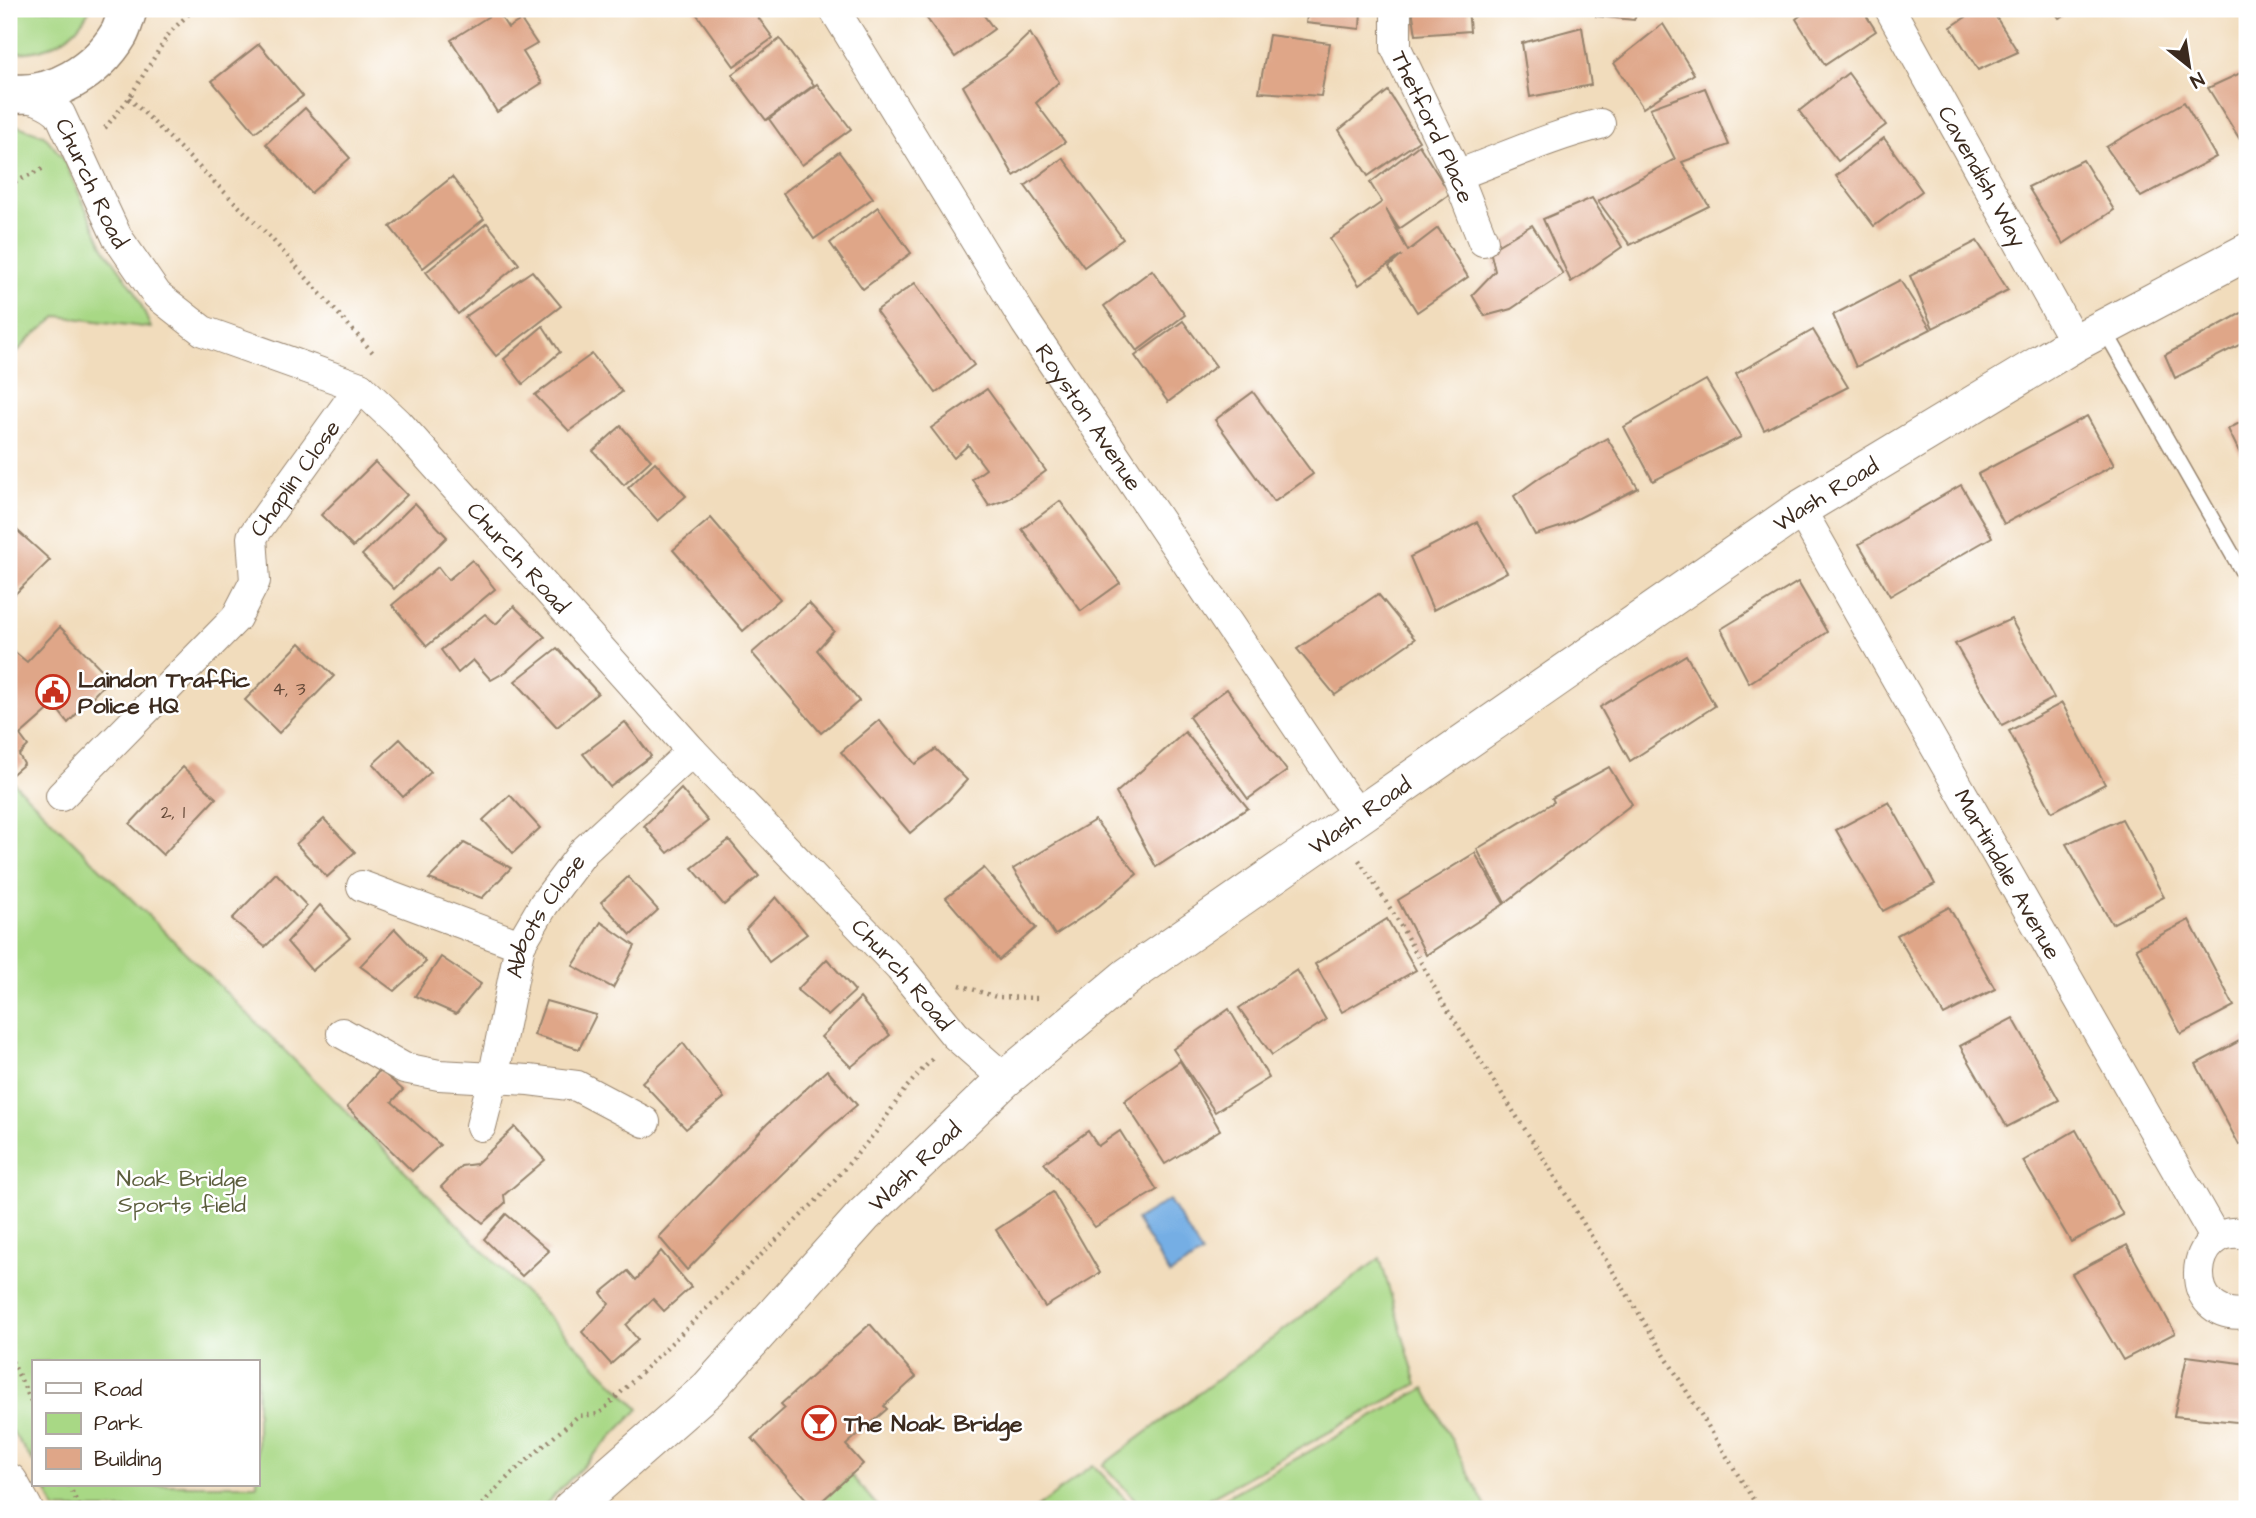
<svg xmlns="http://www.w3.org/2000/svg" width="2256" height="1518" font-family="'Architects Daughter',sans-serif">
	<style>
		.green { fill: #a8d885; stroke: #728152; stroke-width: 2 }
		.water { fill: #74aee4; stroke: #586c81; stroke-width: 2 }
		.building { fill: #dfa688 }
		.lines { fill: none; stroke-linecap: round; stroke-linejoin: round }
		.service-casing { stroke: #96836d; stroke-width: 17 }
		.minor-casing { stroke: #96836d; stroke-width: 32 }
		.tertiary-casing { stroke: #96836d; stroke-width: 39 }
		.primary-casing { stroke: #96836d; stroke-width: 41 }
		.path { stroke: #96836d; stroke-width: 4.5; stroke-dasharray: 2 5; stroke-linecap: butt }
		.service { stroke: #fff; stroke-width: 14 }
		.minor { stroke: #fff; stroke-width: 30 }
		.tertiary { stroke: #fff; stroke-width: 37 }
		.primary { stroke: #fff; stroke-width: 38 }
		.labels { text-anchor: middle; stroke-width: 5; stroke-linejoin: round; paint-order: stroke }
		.number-label { font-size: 19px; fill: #644938 }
		.street-label { font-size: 23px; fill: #3b2a1e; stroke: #fff }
		.poi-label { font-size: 23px; font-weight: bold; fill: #3b2a1e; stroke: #fff; text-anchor: start }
		.park-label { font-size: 23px; fill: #5c5e3d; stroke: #fff }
	</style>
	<rect width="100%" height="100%" fill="#fff"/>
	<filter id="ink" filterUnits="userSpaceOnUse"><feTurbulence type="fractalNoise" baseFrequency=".0143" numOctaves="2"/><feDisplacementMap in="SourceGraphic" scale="14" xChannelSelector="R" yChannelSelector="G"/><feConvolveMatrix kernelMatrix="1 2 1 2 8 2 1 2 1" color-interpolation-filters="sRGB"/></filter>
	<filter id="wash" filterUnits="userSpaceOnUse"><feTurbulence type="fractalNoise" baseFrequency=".00686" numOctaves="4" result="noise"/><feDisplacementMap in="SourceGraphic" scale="28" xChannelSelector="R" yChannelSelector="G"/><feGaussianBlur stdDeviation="1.57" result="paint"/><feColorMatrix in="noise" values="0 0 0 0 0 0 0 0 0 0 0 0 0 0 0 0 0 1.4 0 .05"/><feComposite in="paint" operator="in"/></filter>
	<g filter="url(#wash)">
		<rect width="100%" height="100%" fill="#f1dcbc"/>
		<!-- green -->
		<g class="green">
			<path d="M9 9H90C73 41 44 54 9 53Z"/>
			<polygon points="9,123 44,135 63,158 103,246 135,291 151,328 58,316 29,339 9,361"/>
			<polygon points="9,778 364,1129 639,1409 541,1509 55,1509 44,1485 257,1485 257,1362 33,1362 33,1462 9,1427"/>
			<polygon points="1380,1258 1417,1384 1189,1509 1144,1509 1103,1465"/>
			<polygon points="1425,1388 1487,1509 1204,1509"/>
			<polygon points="1093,1465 1135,1509 1035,1509"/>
			<polygon points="851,1475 880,1509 813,1509 814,1508"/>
		</g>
		<!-- water -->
		<polygon class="water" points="1169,1200 1202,1254 1170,1274 1136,1220"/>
		<g id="blocks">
			<!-- building -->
			<g class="building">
				<polygon points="693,9 752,9 773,38 734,66"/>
				<polygon points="920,9 979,9 994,29 955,57"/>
				<polygon points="1308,9 1361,9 1360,29 1306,23"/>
				<polygon points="1412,9 1468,9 1470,31 1416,35"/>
				<polygon points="1596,9 1638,9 1634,20 1596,16"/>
				<polygon points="1809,9 1862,9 1876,31 1825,65 1796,19"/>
				<polygon points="1978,9 1991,9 2018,52 1978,70 1951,27"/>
				<polygon points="2053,9 2078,9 2059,18"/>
				<polygon points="497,11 508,28 521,20 537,44 523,52 542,83 497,112 451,40"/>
				<polygon points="1663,24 1694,74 1643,108 1614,63"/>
				<polygon points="1582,27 1591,85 1530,97 1522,43"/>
				<polygon points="1030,33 1059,82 1036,103 1065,142 1014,176 963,86 1006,56"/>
				<polygon points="1269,35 1330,43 1321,96 1259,92"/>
				<polygon points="780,39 814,85 766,120 732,75"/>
				<polygon points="259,44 303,96 255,132 212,81"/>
				<polygon points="2247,70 2247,144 2244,146 2208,88"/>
				<polygon points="1848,73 1886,125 1838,161 1799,111"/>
				<polygon points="817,84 851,129 802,165 769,119"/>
				<polygon points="1705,88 1729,145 1682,162 1709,206 1630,245 1598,201 1675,159 1650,108"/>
				<polygon points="1388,91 1419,141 1368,176 1339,130"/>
				<polygon points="2184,102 2216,157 2141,197 2106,147"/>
				<polygon points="305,108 350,158 311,193 266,144"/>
				<polygon points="1884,138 1922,191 1874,226 1836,176"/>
				<polygon points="1419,145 1450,194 1399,229 1386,209 1408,251 1438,228 1468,277 1417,312 1389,267 1402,255 1359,285 1330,239 1382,202 1370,183"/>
				<polygon points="839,152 873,198 814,239 783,193"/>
				<polygon points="1063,158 1123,239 1084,267 1025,186"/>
				<polygon points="2083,160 2114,210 2063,244 2028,187"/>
				<polygon points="452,177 484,219 423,268 390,227"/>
				<polygon points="1592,198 1622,247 1571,282 1543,219"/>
				<polygon points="878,207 911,253 863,289 830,243"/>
				<polygon points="487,223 519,264 458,314 426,272"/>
				<polygon points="1532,225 1563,274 1511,309 1485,316 1472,295 1495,271 1490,250"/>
				<polygon points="1977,241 2008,290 1933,328 1910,276"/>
				<polygon points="1152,270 1185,315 1137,351 1104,306"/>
				<polygon points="532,271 561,306 496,356 465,317"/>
				<polygon points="1900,280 1931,329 1856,367 1833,315"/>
				<polygon points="915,283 974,365 936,393 876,311"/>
				<polygon points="2247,310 2247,341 2175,378 2165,355"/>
				<polygon points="1183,321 1216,366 1168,402 1135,356"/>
				<polygon points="543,326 560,352 523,384 504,359"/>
				<polygon points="1813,330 1848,387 1764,430 1736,374"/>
				<polygon points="592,354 622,392 569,431 535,395"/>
				<polygon points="1706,380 1741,437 1653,481 1624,427"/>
				<polygon points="987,389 1046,471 1008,499 989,506 972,479 986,469 968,445 954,458 931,428"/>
				<polygon points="1253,392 1313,474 1274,502 1215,420"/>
				<polygon points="2087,416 2114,465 2004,524 1978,474"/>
				<polygon points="2247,419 2247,468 2228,429"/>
				<polygon points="621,426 651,460 624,485 593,451"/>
				<polygon points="1607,438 1638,488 1563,526 1535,535 1514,496 1542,476"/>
				<polygon points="375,462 407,495 353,547 321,515"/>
				<polygon points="655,462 686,496 658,521 628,488"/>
				<polygon points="1961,485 1992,537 1890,596 1859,544"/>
				<polygon points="1060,501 1120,583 1081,611 1022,529"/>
				<polygon points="415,503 447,537 394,589 362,555"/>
				<polygon points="711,518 780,599 743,631 673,550"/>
				<polygon points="1477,522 1507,572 1433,610 1410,557"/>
				<polygon points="9,523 50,560 9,600"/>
				<polygon points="472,560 495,589 427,646 392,605 438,567 448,580"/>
				<polygon points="1798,582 1827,632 1749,683 1721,629"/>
				<polygon points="1378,594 1415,639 1335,695 1297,649"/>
				<polygon points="809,603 834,631 817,650 859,701 821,733 752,653"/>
				<polygon points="514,606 545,637 507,671 491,680 473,660 458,673 441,650 485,614 496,624"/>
				<polygon points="2011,619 2054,698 2002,725 1955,644"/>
				<polygon points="60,627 110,678 68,723 54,705 20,735 28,746 19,755 24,764 9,777 9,650 11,649 27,662"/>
				<polygon points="300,643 334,676 279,733 245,700"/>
				<polygon points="557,648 598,693 557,727 515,681"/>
				<polygon points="1686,655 1715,706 1630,761 1600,707"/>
				<polygon points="1227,689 1287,771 1248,799 1189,717"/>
				<polygon points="2062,703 2105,784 2052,812 2009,731"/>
				<polygon points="879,720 915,764 936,749 967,780 948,801 910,833 841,752"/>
				<polygon points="625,722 651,756 610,787 583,754"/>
				<polygon points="1185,732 1248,808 1156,867 1116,793"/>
				<polygon points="400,739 431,772 403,797 373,764"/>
				<polygon points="183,767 216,798 163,855 130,824"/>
				<polygon points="1609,767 1632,804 1505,903 1477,849 1554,802 1552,798"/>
				<polygon points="681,789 708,821 668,853 644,826"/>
				<polygon points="510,795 540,828 513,853 483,820"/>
				<polygon points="1889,802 1935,884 1883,911 1836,830"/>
				<polygon points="324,819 355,852 327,877 296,844"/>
				<polygon points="2122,819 2164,897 2112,924 2066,844"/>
				<polygon points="1095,820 1137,874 1099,906 1055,935 1013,869"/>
				<polygon points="729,840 759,876 724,905 692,868"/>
				<polygon points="464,843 511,868 482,898 429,879"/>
				<polygon points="1475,853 1504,904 1426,955 1398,900"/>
				<polygon points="984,868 1036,928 999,960 946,898"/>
				<polygon points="276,873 307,906 265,947 232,919"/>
				<polygon points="628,877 658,910 631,935 601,902"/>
				<polygon points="776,897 807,934 769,962 746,929"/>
				<polygon points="320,905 350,938 312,971 287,942"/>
				<polygon points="1949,907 1995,989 1944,1015 1897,935"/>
				<polygon points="1387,919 1416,970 1342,1012 1315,964"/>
				<polygon points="2189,920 2234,1006 2181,1034 2136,948"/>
				<polygon points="601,922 635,946 613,988 573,966"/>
				<polygon points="395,929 426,962 394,991 360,966"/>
				<polygon points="441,957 481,984 456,1014 415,996"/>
				<polygon points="827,959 855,991 828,1016 797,990"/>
				<polygon points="1297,970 1326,1020 1272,1055 1239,1008"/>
				<polygon points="860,998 890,1035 851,1067 821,1037"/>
				<polygon points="546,1001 596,1015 579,1049 534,1035"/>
				<polygon points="1229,1009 1269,1078 1215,1112 1173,1049"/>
				<polygon points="2013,1018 2059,1100 2007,1127 1960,1046"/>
				<polygon points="2247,1037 2247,1141 2239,1145 2196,1064"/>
				<polygon points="683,1043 724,1098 686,1129 642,1082"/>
				<polygon points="1180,1061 1220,1130 1165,1164 1124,1101"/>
				<polygon points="380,1070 403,1090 392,1102 440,1145 412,1171 347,1107"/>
				<polygon points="827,1070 857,1105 825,1132 742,1213 687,1270 659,1237 767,1124"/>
				<polygon points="515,1127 545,1160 504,1195 505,1203 483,1223 441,1187 461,1166 476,1164"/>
				<polygon points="2076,1130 2123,1215 2071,1242 2023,1161"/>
				<polygon points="1088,1131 1098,1146 1120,1131 1157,1190 1095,1227 1044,1163"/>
				<polygon points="1053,1192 1100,1273 1045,1307 996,1230"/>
				<polygon points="506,1214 549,1251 522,1276 484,1239"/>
				<polygon points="2127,1245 2175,1333 2123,1360 2072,1274"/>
				<polygon points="661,1251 691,1287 664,1311 653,1299 626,1325 638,1340 611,1364 582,1332 609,1304 601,1293 628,1271 636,1280"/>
				<polygon points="870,1324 916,1377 884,1406 887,1409 846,1445 863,1464 814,1508 752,1438 785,1408 781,1404"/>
				<polygon points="2187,1356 2247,1364 2247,1423 2174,1416"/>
			</g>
		</g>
	</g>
	<g filter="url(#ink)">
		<use href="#blocks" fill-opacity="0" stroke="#96836d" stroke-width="2"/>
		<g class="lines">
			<!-- service casing -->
			<g class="service-casing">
				<polyline id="service" points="2104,329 2247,580"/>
			</g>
			<!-- minor casing -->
			<g class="minor-casing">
				<g id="minor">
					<path id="s1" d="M834 9 1026 323 1344 796 1359 815"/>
					<path id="s2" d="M1396 9V48L1457 175 1483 241"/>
					<path id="s3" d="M1890 9 2075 343"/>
					<path id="s4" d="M15 94C33 98 47 101 60 114L117 237 157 295 203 331 360 387 398 423 692 751 900 968 955 1035 1005 1079"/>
					<path d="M1457 175C1504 158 1551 136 1600 124"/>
					<path id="s5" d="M1800 509 2216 1239"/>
					<path id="s6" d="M61 796 236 618 255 581 252 537 360 387"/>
					<polyline points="362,886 520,945"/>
					<polyline points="342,1033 404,1068 439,1075 529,1080 577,1086 645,1122"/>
					<path id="s7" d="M481 1126 493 1079 520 945 544 904 584 851 692 751"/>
					<path d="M2247 1234C2186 1221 2180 1323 2247 1313"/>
				</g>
			</g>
			<!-- tertiary casing -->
			<g class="tertiary-casing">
				<g id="tertiary">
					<polyline points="9,1482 24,1509"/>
					<path id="s8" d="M571 1509 708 1389 864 1215 1005 1079 1128 976 1800 509 2075 343 2247 252"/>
				</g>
			</g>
			<!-- primary casing -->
			<g class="primary-casing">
				<path id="primary" d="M9 93C52 99 97 71 119 34 123 27 125 17 128 9"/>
			</g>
			<!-- path -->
			<g class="path">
				<polyline points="129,98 271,238 375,355"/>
				<polyline points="105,128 129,98 170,32 194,9"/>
				<polyline points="9,185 46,167"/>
				<polyline points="1359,860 1397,919 1443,1003 1539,1151 1759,1509"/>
				<polyline points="960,985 996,997 1040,998"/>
				<polyline points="9,1355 33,1405"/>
				<polyline points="69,1485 80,1509"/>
				<polyline points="477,1509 511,1474 578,1416 599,1414 819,1198 876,1132 905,1089 932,1059"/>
			</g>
			<!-- service -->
			<use href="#service" class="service"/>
			<!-- minor -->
			<use href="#minor" class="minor"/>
			<!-- tertiary -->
			<use href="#tertiary" class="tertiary"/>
			<!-- primary -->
			<use href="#primary" class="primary"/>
		</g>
	</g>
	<!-- icons -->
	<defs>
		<g id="civic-ring" transform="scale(1.75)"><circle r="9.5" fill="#fff" stroke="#c8321e" stroke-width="1.5"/><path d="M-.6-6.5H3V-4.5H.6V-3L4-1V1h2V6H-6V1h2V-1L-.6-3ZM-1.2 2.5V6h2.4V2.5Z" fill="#c8321e"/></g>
		<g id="bar-ring" transform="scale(1.75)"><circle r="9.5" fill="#fff" stroke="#c8321e" stroke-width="1.5"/><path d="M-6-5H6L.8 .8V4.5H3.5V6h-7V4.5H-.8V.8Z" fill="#c8321e"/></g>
	</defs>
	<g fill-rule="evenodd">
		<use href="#civic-ring" x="53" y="692"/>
		<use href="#bar-ring" x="819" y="1423"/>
	</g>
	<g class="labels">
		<!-- number labels -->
		<g class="number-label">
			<text x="289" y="695">4, 3</text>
			<text x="173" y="818">2, 1</text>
		</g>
		<!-- street labels -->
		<g class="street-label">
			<text dy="8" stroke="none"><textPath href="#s2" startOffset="126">Thetford Place</textPath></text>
			<text dy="8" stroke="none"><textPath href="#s3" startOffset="191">Cavendish Way</textPath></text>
			<text dy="8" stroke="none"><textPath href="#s4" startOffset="126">Church Road</textPath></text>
			<text dy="8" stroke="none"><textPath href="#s1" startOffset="481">Royston Avenue</textPath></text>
			<text dy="8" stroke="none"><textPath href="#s6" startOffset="408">Chaplin Close</textPath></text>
			<text dy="8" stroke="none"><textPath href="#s8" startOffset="1620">Wash Road</textPath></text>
			<text dy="8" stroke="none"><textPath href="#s4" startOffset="714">Church Road</textPath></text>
			<text dy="8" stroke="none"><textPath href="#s8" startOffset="1054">Wash Road</textPath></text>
			<text dy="8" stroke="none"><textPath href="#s5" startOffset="420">Martindale Avenue</textPath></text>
			<text dy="8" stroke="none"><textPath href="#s7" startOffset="222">Abbots Close</textPath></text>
			<text dy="8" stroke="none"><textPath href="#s4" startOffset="1281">Church Road</textPath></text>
			<text dy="8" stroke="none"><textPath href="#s8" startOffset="486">Wash Road</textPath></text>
		</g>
		<!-- poi labels -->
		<g class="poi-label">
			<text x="78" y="687">Laindon Traffic<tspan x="78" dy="26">Police HQ</tspan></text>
			<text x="844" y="1431">The Noak Bridge</text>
		</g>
		<!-- park labels -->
		<g class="park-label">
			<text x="182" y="1186">Noak Bridge<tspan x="182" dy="26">Sports field</tspan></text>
		</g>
	</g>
	<!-- margin -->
	<rect width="2256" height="1518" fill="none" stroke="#fff" stroke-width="35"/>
	<!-- legend -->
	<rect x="32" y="1360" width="228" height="126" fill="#ffffff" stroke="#b1aaa5" stroke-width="2"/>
	<rect x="46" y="1383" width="35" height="10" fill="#ffffff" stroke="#b1aaa5" stroke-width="2"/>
	<text x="94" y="1396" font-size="21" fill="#3b2a1e">Road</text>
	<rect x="46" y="1413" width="35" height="21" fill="#a8d885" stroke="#b1aaa5" stroke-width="2"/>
	<text x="94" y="1430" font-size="21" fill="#3b2a1e">Park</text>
	<rect x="46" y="1448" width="35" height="21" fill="#dfa688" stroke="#b1aaa5" stroke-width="2"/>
	<text x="94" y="1466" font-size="21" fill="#3b2a1e">Building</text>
	<!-- north arrow -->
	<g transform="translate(2189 66) rotate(150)" stroke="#ffffff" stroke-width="5" paint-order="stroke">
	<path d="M0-5L12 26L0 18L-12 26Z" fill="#3b2a1e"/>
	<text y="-10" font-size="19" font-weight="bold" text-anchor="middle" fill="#3b2a1e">N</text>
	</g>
</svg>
